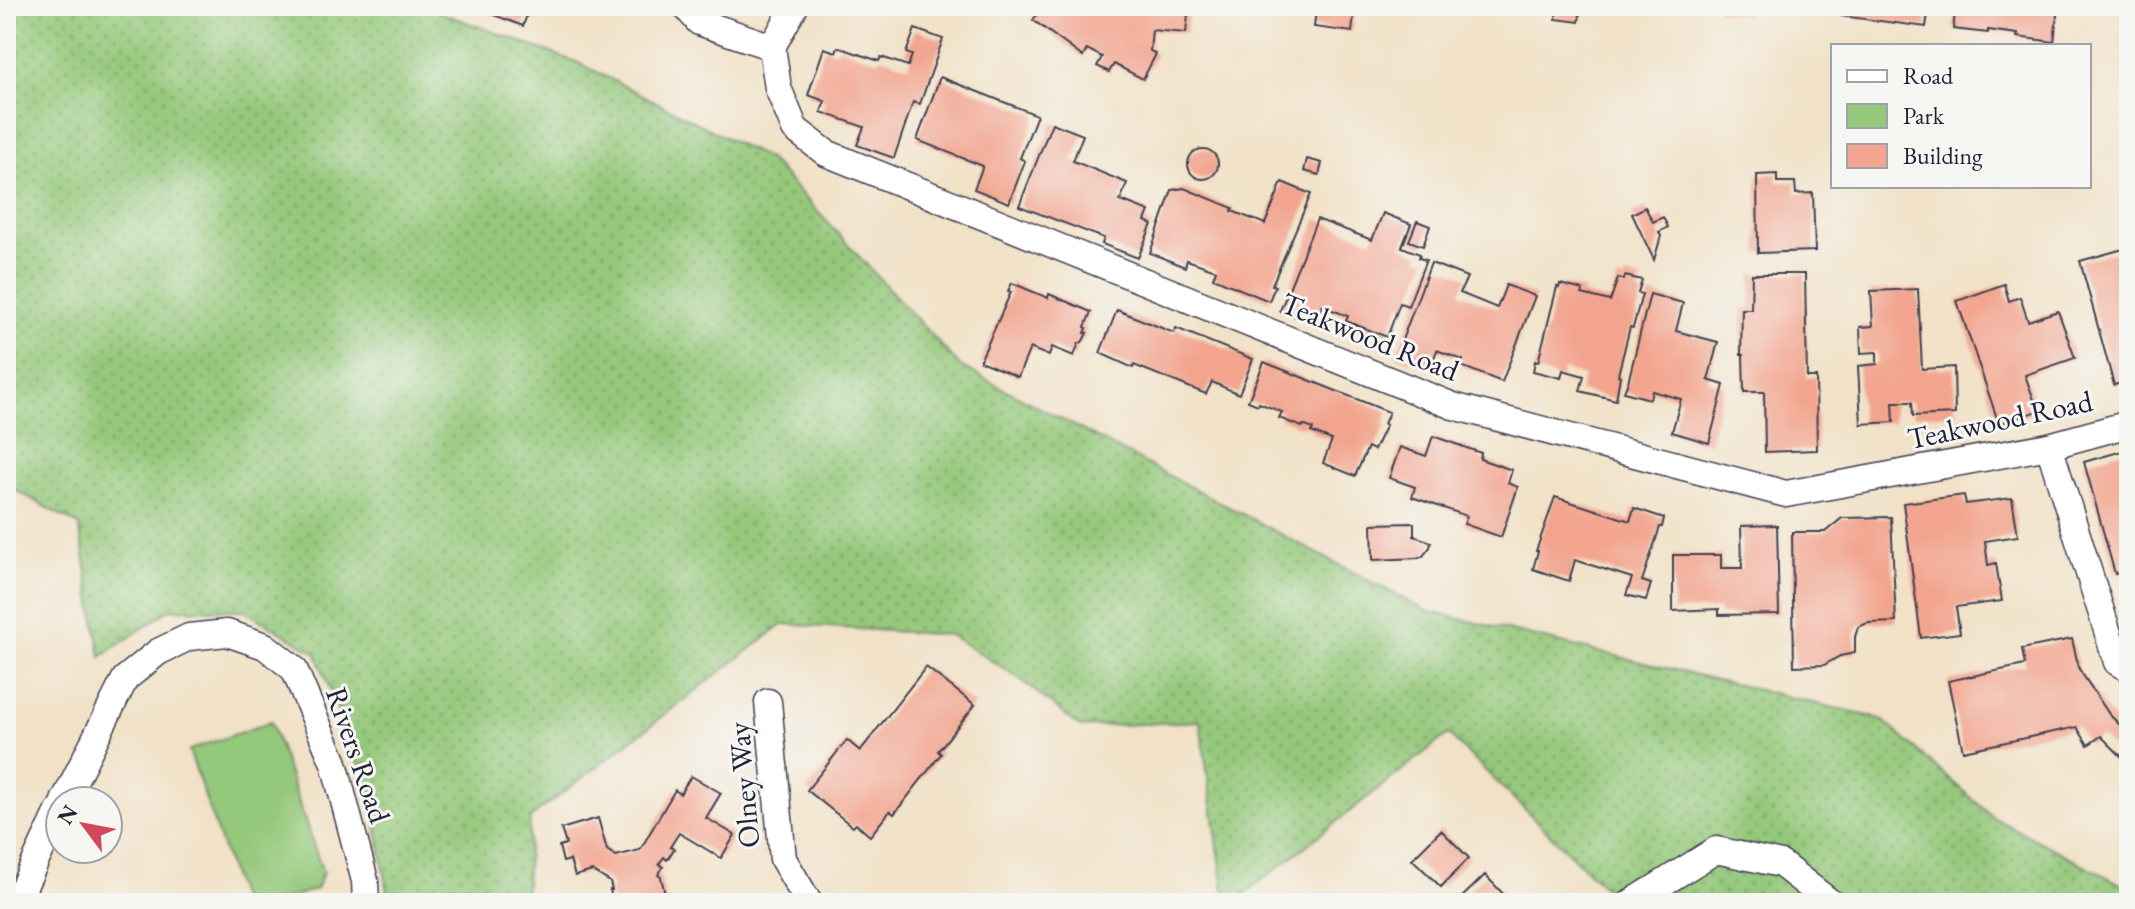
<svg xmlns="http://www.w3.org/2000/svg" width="2135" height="909" font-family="'EB Garamond',serif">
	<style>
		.grass { fill: url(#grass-dots); stroke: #5b755a; stroke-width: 2 }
		.park { fill: #94c87a; stroke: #5b755a; stroke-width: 2 }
		.building { fill: #f2a48e }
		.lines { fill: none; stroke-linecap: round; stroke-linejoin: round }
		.minor-casing { stroke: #413f50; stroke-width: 29 }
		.minor { stroke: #fff; stroke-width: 26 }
		.labels { text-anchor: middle; stroke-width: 6; stroke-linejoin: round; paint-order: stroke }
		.street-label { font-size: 30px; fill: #22223b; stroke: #f6f6f2 }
	</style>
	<defs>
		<pattern id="grass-dots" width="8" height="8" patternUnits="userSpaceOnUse" patternTransform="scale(2)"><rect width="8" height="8" fill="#94c87a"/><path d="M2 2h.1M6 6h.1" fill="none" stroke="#78a265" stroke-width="1.8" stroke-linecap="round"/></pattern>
	</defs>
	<rect width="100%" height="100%" fill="#f6f6f2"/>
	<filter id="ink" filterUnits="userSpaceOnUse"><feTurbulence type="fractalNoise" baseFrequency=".0125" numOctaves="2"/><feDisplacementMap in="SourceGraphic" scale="16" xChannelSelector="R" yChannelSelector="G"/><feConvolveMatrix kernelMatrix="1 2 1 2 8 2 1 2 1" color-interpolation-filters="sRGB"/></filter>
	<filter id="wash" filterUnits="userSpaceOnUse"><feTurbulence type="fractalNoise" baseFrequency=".006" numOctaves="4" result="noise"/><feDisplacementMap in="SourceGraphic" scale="32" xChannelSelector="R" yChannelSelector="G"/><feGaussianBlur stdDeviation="1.8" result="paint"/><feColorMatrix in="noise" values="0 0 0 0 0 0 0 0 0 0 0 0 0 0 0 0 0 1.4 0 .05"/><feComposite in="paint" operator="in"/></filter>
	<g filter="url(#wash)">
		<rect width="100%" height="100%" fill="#f1e1c6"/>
		<!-- grass -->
		<polygon class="grass" points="6,6 422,6 579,63 770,160 960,366 1427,611 1881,719 1994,818 2129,888 2129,903 1620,903 1448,734 1233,903 1226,903 1200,721 1080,727 1019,678 950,635 783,624 530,818 525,903 390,903 371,797 316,653 243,610 170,609 101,657 79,525 6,485"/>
		<!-- park -->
		<path class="park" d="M271 722 323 873 316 889C291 897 265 909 240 899L189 750Z"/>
		<g id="blocks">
			<!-- building -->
			<g class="building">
				<polygon points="471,6 530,6 523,26"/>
				<polygon points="1043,6 1189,6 1186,33 1152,30 1150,51 1156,54 1143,79 1114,64 1109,72 1097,66 1102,57 1087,49 1083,57 1033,20"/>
				<polygon points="1312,6 1362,6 1360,15 1354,15 1352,32 1314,27 1316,11 1312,11"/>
				<polygon points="1557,6 1581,6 1579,22 1556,19"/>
				<polygon points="1718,6 1749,6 1748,14 1718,10"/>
				<polygon points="1843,6 1929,6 1926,27 1841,16"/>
				<polygon points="1956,6 2058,6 2054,42 2017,37 2018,34 1988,30 1988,33 1953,29"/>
				<polygon points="915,29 943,39 920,104 913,102 894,158 857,145 864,127 821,112 825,101 808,95 824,48 836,52 838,47 879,61 881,57 908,66 912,55 906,53"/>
				<polygon points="940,77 1037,115 1020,158 1025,161 1009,203 974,189 983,166 917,140"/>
				<polygon points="1052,123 1083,135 1073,161 1127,183 1120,201 1126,203 1126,202 1149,211 1145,221 1152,224 1138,258 1102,244 1104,238 1019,206"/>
				<circle cx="1203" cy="164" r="15"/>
				<polygon points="1307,159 1322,163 1319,175 1304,171"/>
				<polygon points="1777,174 1777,182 1795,182 1796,194 1813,193 1815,251 1758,253 1757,175"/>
				<polygon points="1282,182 1311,194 1272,285 1275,286 1269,301 1213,278 1216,270 1187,260 1185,267 1150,253 1172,190 1184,188 1233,208 1232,211 1265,224"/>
				<polygon points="1645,207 1653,222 1663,217 1668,227 1659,232 1661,236 1654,260 1632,214"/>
				<polygon points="1383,213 1411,224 1402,247 1420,254 1419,258 1426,260 1408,306 1400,303 1387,337 1346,321 1348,316 1322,306 1315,324 1280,311 1317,219 1372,240"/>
				<polygon points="1417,221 1430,226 1423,246 1409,241"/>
				<polygon points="2127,248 2129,256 2129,381 2114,385 2080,261"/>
				<polygon points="1431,263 1467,277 1460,293 1497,308 1506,285 1535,296 1502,382 1461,366 1463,360 1437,350 1430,369 1396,356"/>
				<polygon points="1752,274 1805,274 1807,377 1816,377 1817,450 1765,452 1764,392 1744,392 1743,355 1741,355 1742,309 1751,309"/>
				<polygon points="1625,276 1642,280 1638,293 1642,294 1633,328 1630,327 1618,375 1620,376 1616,400 1580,391 1584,376 1563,370 1561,378 1533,371 1535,361 1538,362 1557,287 1559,288 1560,284 1583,290 1582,294 1610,301 1618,278 1624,280"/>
				<polygon points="1012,283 1048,298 1049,294 1091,312 1085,327 1087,328 1085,333 1087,333 1083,341 1081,343 1079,343 1074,356 1052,347 1049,356 1030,348 1018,377 980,361 1011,292 1008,291"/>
				<polygon points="2004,284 2009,301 2020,297 2028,321 2058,311 2075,358 2025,375 2038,411 1999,424 1957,301"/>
				<polygon points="1918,289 1922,369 1954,367 1955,414 1913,416 1912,402 1893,402 1894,422 1861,424 1858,366 1877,364 1877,352 1861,353 1860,327 1873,326 1871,291"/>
				<polygon points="1650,294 1683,303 1676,331 1718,342 1708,380 1724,385 1709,443 1672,432 1681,399 1652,391 1650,399 1624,392 1628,382"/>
				<polygon points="1117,310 1174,333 1176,328 1253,359 1239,394 1212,382 1206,394 1134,365 1133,368 1100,353"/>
				<polygon points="1264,362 1389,412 1384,424 1386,425 1374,450 1368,447 1355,476 1323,463 1332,440 1311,432 1313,429 1303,425 1302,427 1279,418 1282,412 1259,403 1258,405 1248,401"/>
				<polygon points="1433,436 1481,453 1480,459 1512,470 1508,483 1518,487 1501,537 1464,524 1467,516 1412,497 1415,487 1389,478 1400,447 1426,456"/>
				<polygon points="2129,449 2129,570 2115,574 2084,462"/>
				<polygon points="1964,495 1966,504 2012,498 2018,536 1985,541 1988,565 1996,563 2002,601 1956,607 1960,633 1921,638 1903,503"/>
				<polygon points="1555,497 1630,521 1634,508 1664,518 1662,527 1660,527 1642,581 1651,584 1646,600 1626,595 1632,578 1575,560 1569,581 1533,569 1538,551 1536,551"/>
				<polygon points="1891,517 1896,622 1868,623 1858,627 1855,637 1855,653 1840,656 1824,665 1794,666 1792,532 1825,532 1842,518"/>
				<polygon points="1414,523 1414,536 1431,542 1430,547 1423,556 1419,558 1373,560 1372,524"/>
				<polygon points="1777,525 1779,614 1719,615 1719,609 1673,611 1673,555 1721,555 1721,568 1742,568 1741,526"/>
				<polygon points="2072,639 2079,669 2109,714 2129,734 2129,764 2101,736 2088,745 2077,727 1963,751 1948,681 2025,665 2022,649"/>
				<polygon points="926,667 975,705 938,751 941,754 894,814 890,811 870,836 856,824 853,827 807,790 847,740 860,751"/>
				<polygon points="691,776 721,793 706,818 735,835 721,858 679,833 670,847 674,849 667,860 664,857 659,864 663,867 658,875 661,877 667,903 613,903 610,890 612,890 610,882 592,871 575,876 570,860 563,862 559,846 566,844 561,829 598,818 607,850 616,856 640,850 675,790 680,794"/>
				<polygon points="1441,830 1469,858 1441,887 1412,859"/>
				<polygon points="1485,875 1512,903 1456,903"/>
			</g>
		</g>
	</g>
	<g filter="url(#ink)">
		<use href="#blocks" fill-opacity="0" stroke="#413f50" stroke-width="2"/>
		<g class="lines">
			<!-- minor casing -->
			<g class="minor-casing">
				<g id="minor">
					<polyline points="685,6 699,22 772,47 778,88 795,129 826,153 1453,406 1786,494 2049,446 2129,424"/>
					<polyline points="772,47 795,6"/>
					<polyline points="2049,446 2117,662 2129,669"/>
					<polyline points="768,702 783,859 809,903"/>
					<polyline points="64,801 125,679 158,652 189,637 227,633 265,646 294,669 334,763 365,881 366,903"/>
					<polyline points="16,903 60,809"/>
					<polyline points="1631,903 1716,850 1781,864 1831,903"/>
				</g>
			</g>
			<!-- minor -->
			<use href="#minor" class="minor"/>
		</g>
	</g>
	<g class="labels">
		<!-- street labels -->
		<g class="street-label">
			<text transform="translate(1370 337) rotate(22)" y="10">Teakwood Road</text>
			<text transform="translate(2000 420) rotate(-12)" y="10">Teakwood Road</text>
			<text transform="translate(358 755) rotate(71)" y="10">Rivers Road</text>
			<text transform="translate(744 785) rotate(-95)" y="10">Olney Way</text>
		</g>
	</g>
	<!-- margin -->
	<rect width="2135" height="909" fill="none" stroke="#f6f6f2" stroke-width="32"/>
	<!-- legend -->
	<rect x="1831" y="44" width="260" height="144" fill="#f6f6f2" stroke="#a1a1a9" stroke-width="2"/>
	<rect x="1847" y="70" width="40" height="12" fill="#ffffff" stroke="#a1a1a9" stroke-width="2"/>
	<text x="1903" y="84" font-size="24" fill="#22223b">Road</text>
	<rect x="1847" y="104" width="40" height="24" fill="#94c87a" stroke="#a1a1a9" stroke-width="2"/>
	<text x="1903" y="124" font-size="24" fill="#22223b">Park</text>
	<rect x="1847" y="144" width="40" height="24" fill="#f2a48e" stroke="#a1a1a9" stroke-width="2"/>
	<text x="1903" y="164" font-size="24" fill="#22223b">Building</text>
	<!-- north arrow -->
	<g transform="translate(84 825) rotate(302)"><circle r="38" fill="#f6f6f2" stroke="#a1a1a9" stroke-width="2"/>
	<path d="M0-6L14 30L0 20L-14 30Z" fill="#d1495b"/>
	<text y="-12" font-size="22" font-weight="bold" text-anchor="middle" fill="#22223b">N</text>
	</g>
</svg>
